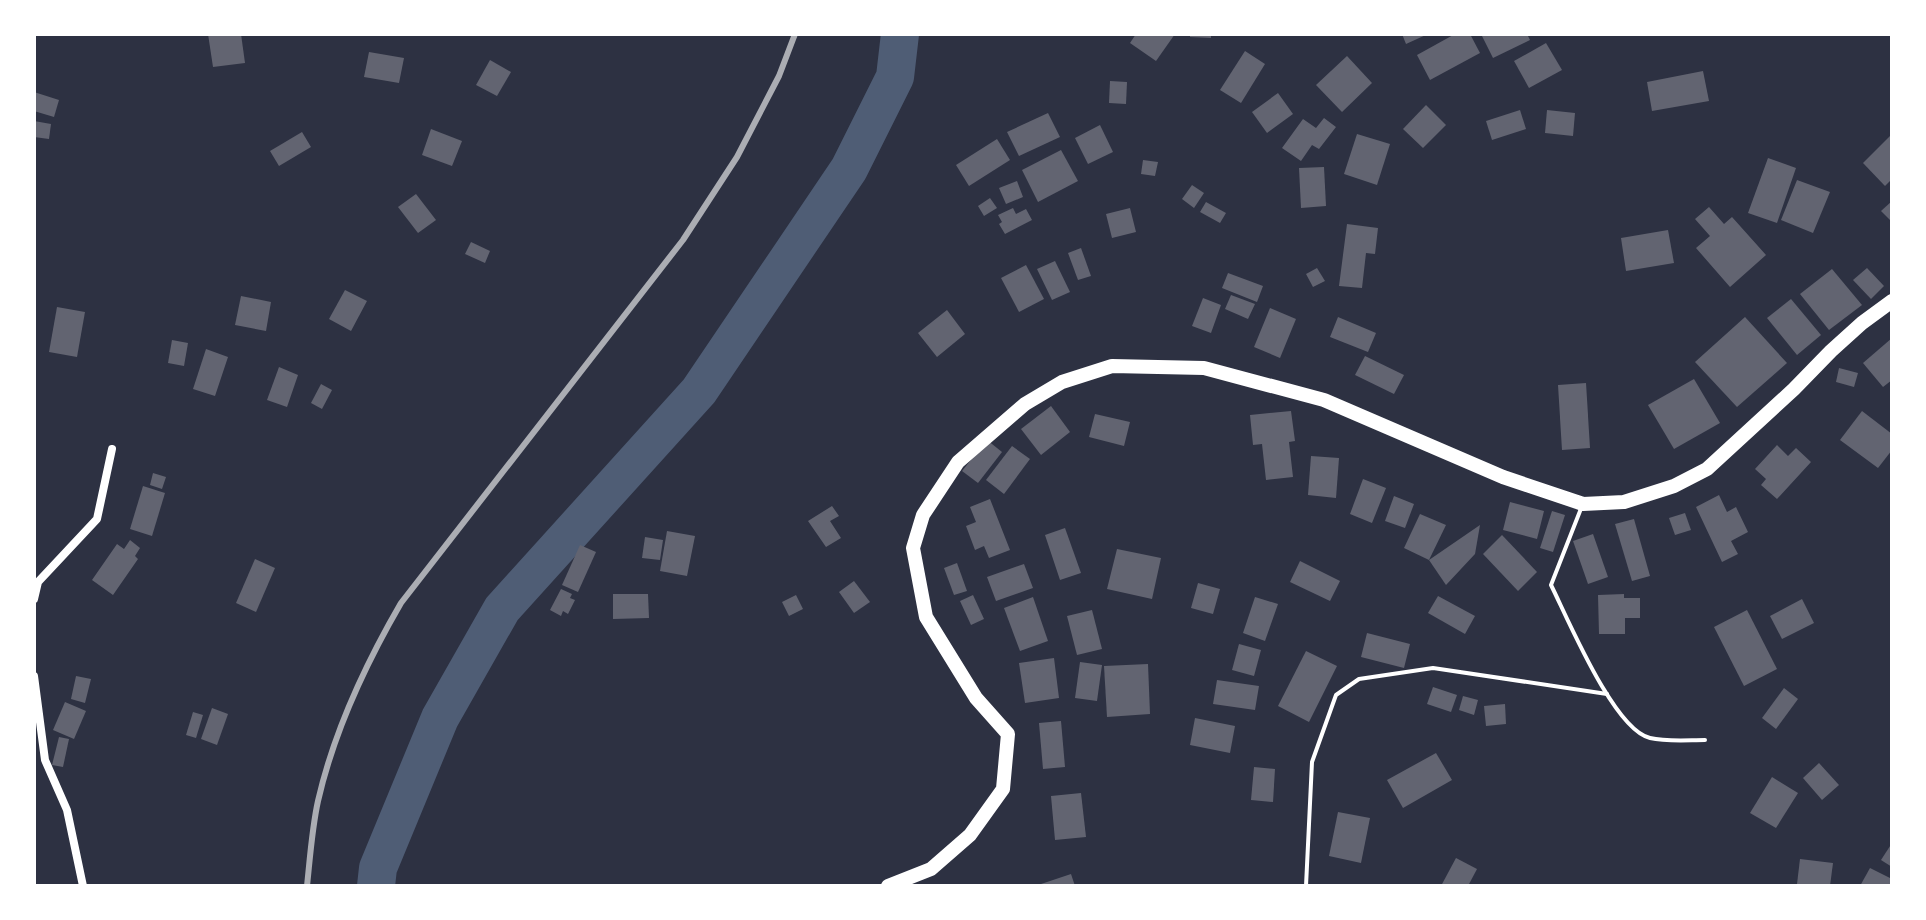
<svg xmlns="http://www.w3.org/2000/svg" width="1926" height="920" font-family="'Public Sans',sans-serif">
	<style>
		.lines { fill: none; stroke-linecap: round; stroke-linejoin: round }
		.river { stroke: #4f5d75; stroke-width: 38 }
		.building { fill: #626471 }
		.service { stroke: #fff; stroke-width: 4 }
		.minor { stroke: #fff; stroke-width: 8 }
		.trunk { stroke: #fff; stroke-width: 14 }
		.rail { stroke: #abadb3; stroke-width: 6 }
	</style>
	<rect width="100%" height="100%" fill="#2d3142"/>
	<g class="lines">
		<!-- river -->
		<polyline class="river" points="376,886 378,868 440,718 502,609 699,391 849,169 895,77 900,34"/>
	</g>
	<!-- building -->
	<g class="building">
		<polygon points="208,34 241,34 245,63 213,67"/>
		<polygon points="1136,34 1175,34 1156,61 1130,43"/>
		<polygon points="1190,34 1211,34 1211,38 1190,37"/>
		<polygon points="1402,34 1428,34 1406,44"/>
		<polygon points="1455,34 1470,34 1480,53 1430,80 1417,55"/>
		<polygon points="1481,34 1527,34 1530,40 1493,58"/>
		<polygon points="1546,43 1562,70 1529,88 1514,61"/>
		<polygon points="1245,51 1265,64 1241,103 1220,90"/>
		<polygon points="369,52 404,58 399,83 364,77"/>
		<polygon points="1347,56 1372,83 1342,112 1316,85"/>
		<polygon points="490,60 511,72 497,96 476,85"/>
		<polygon points="1703,71 1709,101 1652,111 1647,82"/>
		<polygon points="1110,81 1127,82 1126,104 1109,103"/>
		<polygon points="34,92 59,100 54,117 34,111"/>
		<polygon points="1278,93 1293,114 1267,133 1252,112"/>
		<polygon points="1426,105 1446,125 1423,148 1403,129"/>
		<polygon points="1520,110 1526,129 1492,140 1486,121"/>
		<polygon points="1547,110 1575,113 1573,136 1545,133"/>
		<polygon points="1048,113 1060,137 1019,156 1007,132"/>
		<polygon points="1324,118 1336,127 1319,149 1312,145 1301,161 1282,148 1303,119 1316,128"/>
		<polygon points="34,121 51,124 49,139 34,137"/>
		<polygon points="1100,125 1113,152 1088,164 1075,138"/>
		<polygon points="431,129 462,141 452,166 422,155"/>
		<polygon points="302,132 311,147 279,166 270,151"/>
		<polygon points="1357,134 1390,144 1377,185 1344,174"/>
		<polygon points="1890,136 1892,179 1885,186 1863,163"/>
		<polygon points="997,139 1010,160 969,186 956,165"/>
		<polygon points="1061,150 1078,181 1038,202 1022,170"/>
		<polygon points="1768,158 1796,168 1777,223 1748,213"/>
		<polygon points="1143,160 1158,162 1155,176 1141,174"/>
		<polygon points="1324,167 1326,206 1301,208 1299,168"/>
		<polygon points="1797,180 1830,192 1813,233 1781,220"/>
		<polygon points="1017,181 1023,197 1006,204 999,188"/>
		<polygon points="1192,185 1204,193 1194,208 1182,199"/>
		<polygon points="416,194 436,220 418,233 398,207"/>
		<polygon points="990,198 997,208 984,216 978,206"/>
		<polygon points="1892,201 1892,222 1881,211"/>
		<polygon points="1206,202 1226,213 1220,223 1200,212"/>
		<polygon points="1709,207 1724,224 1732,217 1766,255 1730,287 1696,248 1710,236 1695,219"/>
		<polygon points="1013,208 1016,214 1026,209 1032,220 1005,234 999,224 1002,222 998,215"/>
		<polygon points="1130,208 1136,232 1112,238 1106,214"/>
		<polygon points="1347,224 1378,228 1375,254 1366,253 1362,288 1339,286"/>
		<polygon points="1668,230 1674,263 1626,271 1621,238"/>
		<polygon points="471,242 490,251 485,263 465,254"/>
		<polygon points="1081,248 1091,276 1078,280 1068,253"/>
		<polygon points="1055,261 1070,292 1052,300 1037,269"/>
		<polygon points="1026,265 1044,299 1019,312 1001,278"/>
		<polygon points="1317,268 1325,281 1313,287 1306,274"/>
		<polygon points="1867,268 1884,286 1871,299 1853,280"/>
		<polygon points="1832,269 1862,305 1829,330 1800,294"/>
		<polygon points="1228,273 1263,286 1257,302 1222,288"/>
		<polygon points="345,290 367,301 351,331 329,319"/>
		<polygon points="1231,295 1255,304 1248,319 1225,309"/>
		<polygon points="241,296 271,302 266,331 235,325"/>
		<polygon points="1203,298 1221,305 1211,333 1192,326"/>
		<polygon points="1791,299 1821,335 1797,355 1767,318"/>
		<polygon points="57,307 85,312 77,357 49,352"/>
		<polygon points="1270,308 1296,319 1280,358 1254,347"/>
		<polygon points="947,310 965,334 937,357 918,333"/>
		<polygon points="1338,317 1376,333 1368,352 1330,337"/>
		<polygon points="1745,317 1787,363 1737,407 1695,362"/>
		<polygon points="1892,338 1892,380 1883,387 1863,363"/>
		<polygon points="172,340 188,343 184,366 168,363"/>
		<polygon points="206,349 228,357 215,396 193,389"/>
		<polygon points="1365,356 1404,375 1394,394 1355,375"/>
		<polygon points="279,367 298,375 287,407 267,400"/>
		<polygon points="1839,368 1858,373 1854,387 1836,382"/>
		<polygon points="1694,379 1720,423 1674,449 1648,405"/>
		<polygon points="1586,383 1590,448 1562,450 1558,385"/>
		<polygon points="321,384 332,390 322,409 311,403"/>
		<polygon points="1051,406 1070,432 1041,455 1021,429"/>
		<polygon points="1291,411 1295,441 1289,442 1293,477 1266,480 1262,444 1253,445 1250,415"/>
		<polygon points="1862,411 1892,434 1892,450 1878,468 1840,440"/>
		<polygon points="1095,414 1130,422 1124,446 1089,437"/>
		<polygon points="987,440 1002,452 978,483 962,471"/>
		<polygon points="1777,445 1788,456 1796,448 1811,462 1777,499 1761,485 1766,479 1755,469"/>
		<polygon points="1012,446 1030,459 1004,494 986,480"/>
		<polygon points="1311,456 1339,458 1336,498 1308,495"/>
		<polygon points="153,473 166,477 162,489 150,485"/>
		<polygon points="1363,479 1386,488 1372,523 1350,514"/>
		<polygon points="143,486 165,493 152,536 130,529"/>
		<polygon points="1719,495 1727,512 1736,507 1748,532 1731,541 1738,554 1722,562 1696,507"/>
		<polygon points="1394,496 1414,504 1405,528 1385,521"/>
		<polygon points="990,499 1010,550 989,558 984,546 975,550 966,526 976,522 970,507"/>
		<polygon points="1510,502 1544,511 1537,539 1503,530"/>
		<polygon points="832,506 839,516 830,521 841,538 826,547 808,521"/>
		<polygon points="1552,511 1565,515 1553,552 1540,548"/>
		<polygon points="1685,513 1691,530 1675,535 1669,518"/>
		<polygon points="1420,514 1446,525 1429,560 1404,548"/>
		<polygon points="1634,519 1650,576 1632,581 1615,524"/>
		<polygon points="1480,525 1475,554 1446,585 1429,560"/>
		<polygon points="1065,528 1081,573 1060,580 1045,535"/>
		<polygon points="667,531 695,536 687,576 660,571"/>
		<polygon points="1593,534 1608,577 1588,584 1573,541"/>
		<polygon points="1502,535 1537,572 1518,591 1483,554"/>
		<polygon points="645,537 663,540 660,560 642,558"/>
		<polygon points="130,540 140,548 135,556 138,559 113,595 92,580 117,544 124,549"/>
		<polygon points="580,545 596,552 578,592 562,585"/>
		<polygon points="1117,549 1161,558 1152,599 1107,589"/>
		<polygon points="255,559 275,568 256,612 236,603"/>
		<polygon points="1300,561 1340,581 1330,601 1290,582"/>
		<polygon points="957,563 967,591 954,595 944,568"/>
		<polygon points="1024,564 1033,588 996,601 987,577"/>
		<polygon points="854,581 870,602 854,613 839,592"/>
		<polygon points="1198,583 1220,589 1213,614 1191,608"/>
		<polygon points="561,589 572,594 570,598 575,600 568,614 563,611 561,616 550,610"/>
		<polygon points="613,594 648,594 649,618 613,619"/>
		<polygon points="1624,594 1624,598 1640,598 1640,618 1625,618 1625,634 1599,634 1598,595"/>
		<polygon points="796,595 803,609 789,616 782,602"/>
		<polygon points="973,595 984,619 971,625 960,601"/>
		<polygon points="1438,596 1475,616 1465,634 1428,613"/>
		<polygon points="1033,597 1048,641 1020,651 1004,608"/>
		<polygon points="1255,597 1278,604 1265,641 1243,633"/>
		<polygon points="1802,599 1814,623 1782,639 1770,616"/>
		<polygon points="1092,610 1102,649 1077,655 1067,616"/>
		<polygon points="1747,610 1777,669 1744,686 1714,627"/>
		<polygon points="1367,633 1410,644 1404,668 1361,657"/>
		<polygon points="1239,644 1261,650 1254,676 1232,670"/>
		<polygon points="1306,651 1337,666 1309,722 1278,706"/>
		<polygon points="1054,658 1059,698 1025,703 1019,663"/>
		<polygon points="1080,662 1102,665 1097,701 1075,698"/>
		<polygon points="1148,664 1150,714 1107,717 1104,666"/>
		<polygon points="76,676 91,679 85,703 71,699"/>
		<polygon points="1217,680 1259,686 1255,710 1213,704"/>
		<polygon points="1433,687 1457,695 1451,712 1427,704"/>
		<polygon points="1784,688 1798,699 1776,729 1762,718"/>
		<polygon points="1463,696 1478,700 1474,715 1459,710"/>
		<polygon points="65,702 86,711 74,739 53,730"/>
		<polygon points="1505,704 1506,724 1486,726 1484,706"/>
		<polygon points="212,708 228,714 217,745 201,739"/>
		<polygon points="193,712 203,715 196,738 186,735"/>
		<polygon points="1195,718 1235,726 1230,753 1190,745"/>
		<polygon points="1061,721 1065,767 1043,769 1039,723"/>
		<polygon points="59,737 69,739 63,767 52,765"/>
		<polygon points="1436,753 1452,780 1403,808 1387,780"/>
		<polygon points="1819,763 1839,785 1822,800 1803,778"/>
		<polygon points="1254,767 1275,769 1273,802 1251,800"/>
		<polygon points="1772,777 1798,793 1776,828 1750,813"/>
		<polygon points="1081,793 1086,837 1055,840 1051,796"/>
		<polygon points="1338,812 1370,818 1361,863 1329,856"/>
		<polygon points="1892,843 1892,867 1881,860"/>
		<polygon points="1456,858 1477,869 1468,886 1441,886"/>
		<polygon points="1800,859 1833,863 1830,886 1797,884"/>
		<polygon points="1870,868 1892,879 1892,886 1860,886"/>
		<polygon points="1071,874 1075,886 1038,886 1038,885"/>
	</g>
	<g class="lines">
		<!-- service -->
		<g class="service">
			<path d="M1582 506 1551 585C1568 619 1614 730 1650 738 1667 742 1688 740 1705 740"/>
			<polyline points="1306,886 1312,762 1336,695 1359,679 1433,668 1607,694"/>
		</g>
		<!-- minor -->
		<g class="minor">
			<polyline points="34,599 38,582 97,519 112,449"/>
			<polyline points="34,676 45,760 67,810 83,886"/>
		</g>
		<!-- trunk -->
		<polyline class="trunk" points="888,886 931,869 970,835 1003,789 1008,734 976,698 926,617 913,548 923,515 958,462 1025,404 1062,382 1112,366 1204,368 1324,400 1503,477 1583,504 1624,502 1674,486 1707,469 1794,389 1831,351 1862,323 1892,301"/>
		<!-- rail -->
		<path class="rail" d="M307 886C310 858 312 828 318 801 334 731 365 665 401 603L683 240 737 157 779 76 795 34"/>
	</g>
	<!-- border -->
	<rect width="1926" height="920" fill="none" stroke="#ffffff" stroke-width="72"/>
</svg>
